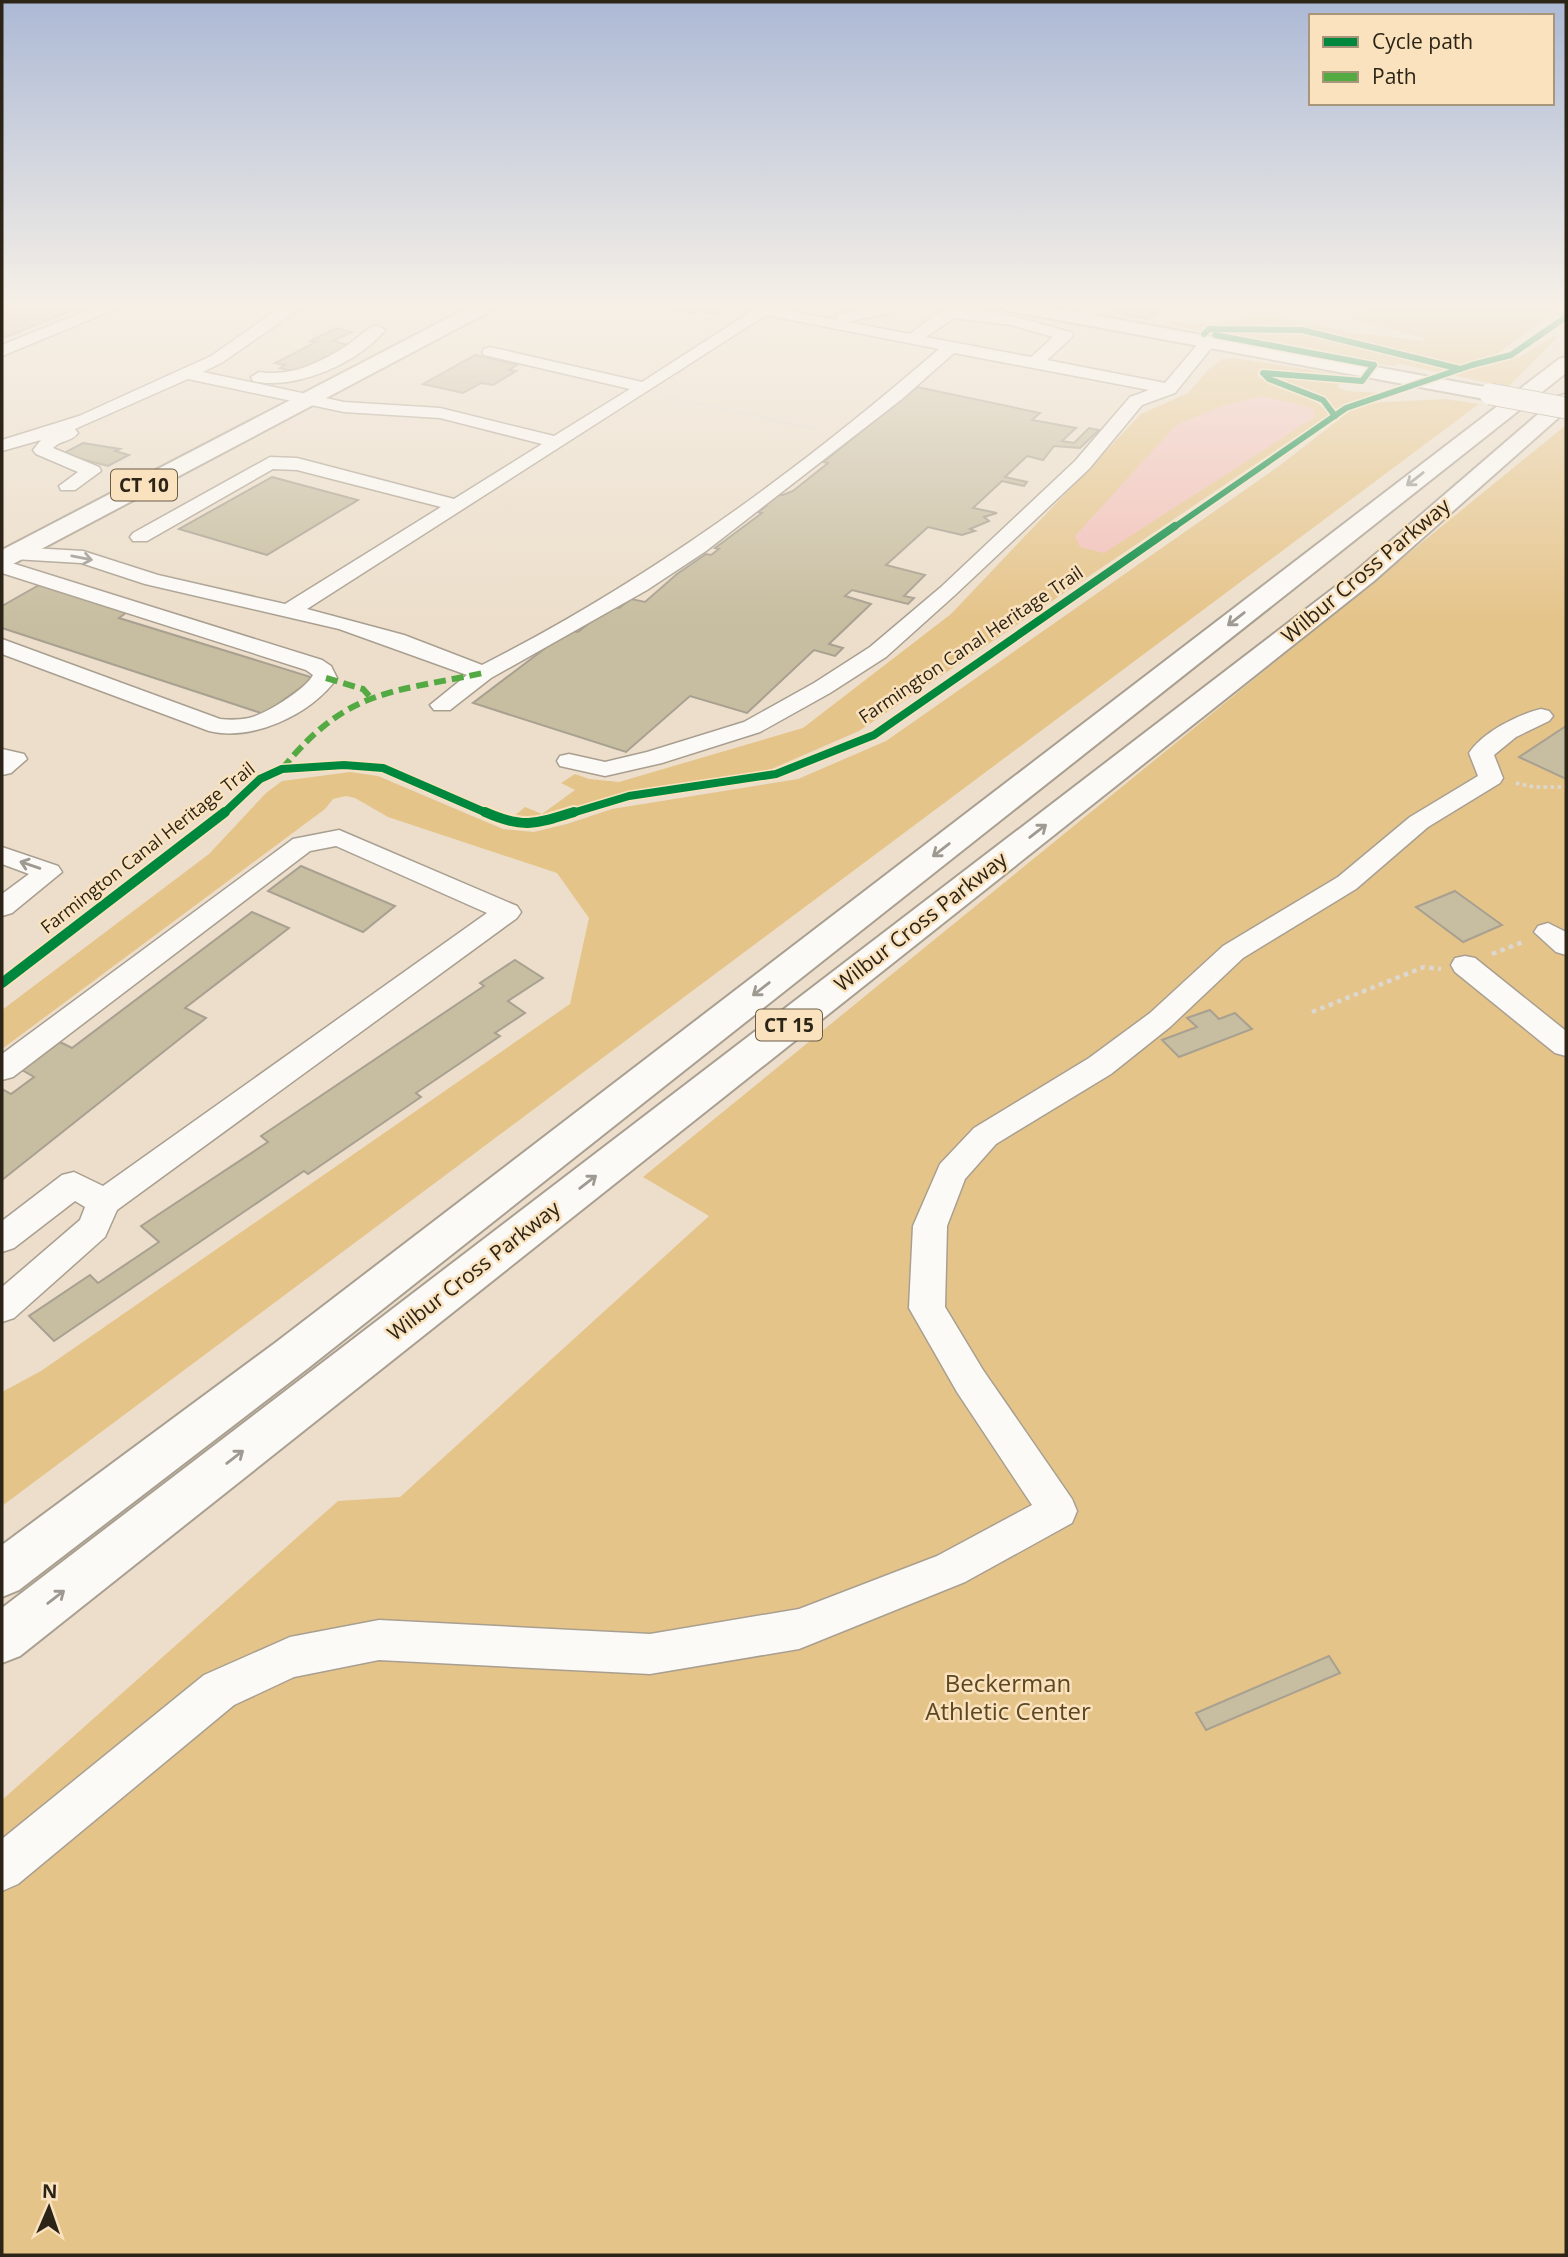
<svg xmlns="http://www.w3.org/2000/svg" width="1568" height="2257" font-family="'Open Sans',sans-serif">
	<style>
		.green { fill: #e5c48a }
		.water { fill: #f2c0b9 }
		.building { fill: #c7bda0; stroke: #a8a090; stroke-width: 2 }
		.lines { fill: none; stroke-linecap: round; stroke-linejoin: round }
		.minor-casing { stroke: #a99f90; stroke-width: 3 }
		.major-casing { stroke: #a99f90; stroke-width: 4 }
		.highway-casing { stroke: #a99f90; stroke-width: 4 }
		.path-far2 { stroke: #dcd7d1; stroke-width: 2.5; stroke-dasharray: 2.5 2.5; stroke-linecap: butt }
		.path-far1 { stroke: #dcd7d1; stroke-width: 3.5; stroke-dasharray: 3.5 3.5; stroke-linecap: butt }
		.path { stroke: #dcd7d1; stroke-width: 4.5; stroke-dasharray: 4.5 4.5; stroke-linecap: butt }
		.minor { fill: #fcfaf7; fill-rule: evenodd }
		.major { fill: #fcfaf7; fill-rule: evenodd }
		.highway { fill: #fcfaf7; fill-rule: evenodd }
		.major-bridge-casing { stroke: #a99f90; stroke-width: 23; stroke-linecap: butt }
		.major-bridge { stroke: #fcfaf7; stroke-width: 21 }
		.quiet { stroke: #54aa42; stroke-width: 6; stroke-dasharray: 12 6; stroke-linecap: butt }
		.cycleway-far2-casing { stroke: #f9e2bd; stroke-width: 9 }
		.cycleway-far1-casing { stroke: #f9e2bd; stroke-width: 11 }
		.cycleway-casing { stroke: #f9e2bd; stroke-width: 14 }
		.cycleway-far2 { stroke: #00873e; stroke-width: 6 }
		.cycleway-far1 { stroke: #00873e; stroke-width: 8 }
		.cycleway { stroke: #00873e; stroke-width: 10 }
		.oneway { stroke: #9e9a92 }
		.labels { text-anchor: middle; stroke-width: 5; stroke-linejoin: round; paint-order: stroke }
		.far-street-label { font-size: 18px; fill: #2c2416; stroke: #f9e2bd }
		.shield { fill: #f9e2bd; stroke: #6a5d48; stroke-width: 2 }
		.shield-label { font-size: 19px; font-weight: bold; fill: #2c2416 }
		.street-label { font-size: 21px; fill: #2c2416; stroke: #f9e2bd }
		.near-park-label { font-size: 24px; fill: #5d4720; stroke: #f9e2bd }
	</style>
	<rect width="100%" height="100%" fill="#ecdeca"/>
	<!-- green -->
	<g class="green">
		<polygon points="1374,305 1564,305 1478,368 1521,356 1554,336 1558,337 1508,387 1395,363 1396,366 1371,363 1164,324 1174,321 1210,324 1268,315 1357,333 1425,341 1423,338 1353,319"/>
		<polygon points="1233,358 1357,377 1354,379 1270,370 1257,372 1259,377 1309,396 1329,413 1327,416 859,731 767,771 637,790 544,817 527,820 513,817 525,807 542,814 575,790 561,783 575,774 589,779 619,782 803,728 951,614 1141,414 1188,393 1208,370 1221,360"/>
		<polygon points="1272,374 1340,381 1338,387 1346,391 1377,393 1336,409 1325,399 1266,375"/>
		<polygon points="1445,399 1479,404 2,1506 2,1392 41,1371 570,1004 589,918 557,873 388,817 355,798 346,796 333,799 325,809 2,1049 2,1010 209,854 266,793 282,781 350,772 378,776 503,829 534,832 567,824 612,809 798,779 886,741 1279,466 1350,411 1369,403"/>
		<polygon points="1566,425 1566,2255 2,2255 2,1800 338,1501 400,1497 709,1216 643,1177"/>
	</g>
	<!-- water -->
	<polygon class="water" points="1262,396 1313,408 1315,417 1104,553 1080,547 1075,536 1176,425 1221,406"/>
	<!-- building -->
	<g class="building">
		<polygon points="2,305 86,305 6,337 2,336"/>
		<polygon points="651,305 730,305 716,314 698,310 694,313"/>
		<polygon points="1123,306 1135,306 1160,310 1147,319 1115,312"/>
		<polygon points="336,328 352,332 333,341 349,345 297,372 280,368 285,365 275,363 316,342 310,341"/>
		<polygon points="475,355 517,365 509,370 516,371 493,385 481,383 463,393 423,384"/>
		<polygon points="917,387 1040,413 1032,420 1076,428 1062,441 1074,443 1089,428 1099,430 1080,448 1054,446 1043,460 1027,456 1005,477 1027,482 1024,486 1002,481 973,508 997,513 984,517 989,521 970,529 975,531 962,535 928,527 886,565 925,575 904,596 914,598 908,604 852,590 845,596 871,604 829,644 843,648 835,656 814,650 747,713 690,696 626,752 473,703 569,630 578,632 611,606 619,608 631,599 645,602 677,574 706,554 711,555 719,549 715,548 762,513 758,512 766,506 762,505 776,494 783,495 793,491 828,463 823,462"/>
		<polygon points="83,443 120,449 115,451 129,455 108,466 62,454"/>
		<polygon points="272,477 358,500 267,555 179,529"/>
		<polygon points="39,585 127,612 119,618 314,678 264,714 2,628 2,606"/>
		<polygon points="1566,726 1566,779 1519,757"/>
		<polygon points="301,866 395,906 363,932 268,891"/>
		<polygon points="1455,891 1502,925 1463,942 1416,907"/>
		<polygon points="252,912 289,928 185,1008 206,1018 2,1180 2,1089 11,1094 34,1077 22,1070 60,1042 72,1048"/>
		<polygon points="515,960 543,978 508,1001 525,1013 495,1033 500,1036 416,1093 421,1097 308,1174 304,1171 54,1341 29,1316 90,1275 98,1283 159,1242 141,1226 268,1142 261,1136 484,986 480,983"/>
		<polygon points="1210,1010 1219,1019 1235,1013 1252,1029 1179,1057 1162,1040 1197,1027 1187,1018"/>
		<polygon points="1329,1656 1340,1673 1206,1730 1196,1713"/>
	</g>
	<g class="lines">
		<!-- minor casing -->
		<g class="minor-casing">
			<g id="minor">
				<polygon points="100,305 121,305 118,308 2,356 2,345"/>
				<path d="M284 305H305L223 362 203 372 344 402 440 408 554 436 630 389 484 355 482 352 484 349 490 347 642 382 761 305H777L776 308 836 320 837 315 843 313 898 305 901 308 898 311 847 322 910 334C921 326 934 314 947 310 973 302 1043 325 1071 332L1073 335 1071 338 1047 360 1165 383 1202 339H1214L1216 342 1175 393 1142 405 1089 469 955 595 886 657 830 693 760 732 662 763 605 776 560 766 557 761 560 756 569 754 605 762 647 752 744 722 814 683 870 647 941 587 1075 461 1130 397 1149 390 954 353 902 399 706 551 647 590 491 678 450 710H434L430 705 467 675 339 629 145 584 81 563 14 559 7 557 4 553 7 549 14 547 83 551 158 575 285 604 441 507 297 470 273 469 147 541H133L130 537 133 533 270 457 297 458 454 499 542 444 440 418 344 412 188 379 75 429 78 433C72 442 60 440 53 448L99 467 101 471 75 490H61L59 486 78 472 36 454 33 450 41 440 2 451V440L79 416 211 356ZM766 315 939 349C798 471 648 581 482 665L404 635 307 609ZM954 318 1011 325 1053 337 1031 357 926 337Z"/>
				<path d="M1088 305H1103C1097 316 1087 326 1073 322L1071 319Z"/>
				<path d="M377 325 385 330C359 363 294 391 253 381L251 377 259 372C292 377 322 362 349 344 358 338 366 328 377 325Z"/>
				<path d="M2 560 322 660 331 666 337 678C312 714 252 742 209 731L2 654V639L220 719C230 720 239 720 249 718 266 714 306 689 313 675L306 670 2 573Z"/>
				<path d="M1541 709 1549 711 1553 716 1549 721 1516 737 1494 755 1503 778 1500 783 1428 827 1356 889 1243 958 1170 1027 1111 1074 996 1144 965 1179 947 1226 945 1307 983 1370 1072 1499 1077 1511 1072 1523 965 1582 799 1649 650 1674 379 1660 294 1677 234 1705 18 1884 2 1891V1839L204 1675 290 1637 379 1620 650 1634 799 1609 937 1556 1032 1505 957 1392 909 1308 913 1226 940 1164 974 1128 1089 1058 1150 1013 1223 946 1338 877 1410 817 1478 776 1469 753C1483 732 1517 715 1541 709Z"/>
				<polygon points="2,749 24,754 27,759 11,773 2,775"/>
				<polygon points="339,830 517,906 521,912 517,918 117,1210 105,1237 14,1318 2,1322 2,1287 80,1220 85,1207 75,1201 14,1248 2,1252 2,1221 62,1175 74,1172 103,1186 487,913 336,846 310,851 13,1077 2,1080 2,1054 293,839"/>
				<polygon points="2,847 58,866 62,872 12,913 2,916 2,894 29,874 2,864"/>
				<polygon points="1548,923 1566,932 1566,955 1556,952 1534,932 1538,926"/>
				<polygon points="1465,956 1475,958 1566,1031 1566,1056 1555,1053 1455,972 1451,965 1455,958"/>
			</g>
		</g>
		<!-- major casing -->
		<g class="major-casing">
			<g id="major">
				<polygon points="473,305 496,305 494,309 11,565 2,567 2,550"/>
				<polygon points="1001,305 1039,305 1490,388 1497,390 1500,394 1497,398 1490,400 1010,311 1003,309"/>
			</g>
		</g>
		<!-- highway casing -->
		<g class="highway-casing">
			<g id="highway">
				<polygon points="1566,357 1566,373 307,1369 19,1590 2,1597 2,1545 275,1343 1559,359"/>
				<polygon points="1566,394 1566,411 1374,581 20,1656 2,1663 2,1608 1356,571 1559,396"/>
			</g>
		</g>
		<!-- path-far2 -->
		<polyline class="path-far2" points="667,397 816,429"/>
		<!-- path-far1 -->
		<polyline class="path-far1" points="1516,783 1534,787 1566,787"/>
		<!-- path -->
		<g class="path">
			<polyline points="1492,954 1523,942"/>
			<polyline points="1312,1012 1424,967 1441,969"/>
		</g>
		<!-- minor -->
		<use href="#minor" class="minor"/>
		<!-- major -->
		<use href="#major" class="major"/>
		<!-- highway -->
		<use href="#highway" class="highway"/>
		<!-- major-bridge casing -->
		<g class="major-bridge-casing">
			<polyline id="major-bridge" points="1490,394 1566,408"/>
		</g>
		<!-- major-bridge -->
		<use href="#major-bridge" class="major-bridge"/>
		<!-- quiet -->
		<g class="quiet">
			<polyline points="326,678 363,689 370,697"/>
			<path d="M282 769C347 689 389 693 483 673"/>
		</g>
		<!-- cycleway-far2 casing -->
		<g class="cycleway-far2-casing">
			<g id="cycleway-far2">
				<polyline points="1204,334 1209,329 1302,330 1460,369"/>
				<polyline points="1215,335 1374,365"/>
				<polyline points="1335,416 1323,400 1269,379 1263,373 1362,381 1374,365"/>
				<polyline points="1173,528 1346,408 1472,365 1511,355 1566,317"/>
			</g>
		</g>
		<!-- cycleway-far1 casing -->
		<g class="cycleway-far1-casing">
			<g id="cycleway-far1">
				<polyline points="223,814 260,779 282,769 344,765 383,768 489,814"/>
				<polyline points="569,814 629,796 776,774 874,735 1175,526"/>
			</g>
		</g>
		<!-- cycleway casing -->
		<g class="cycleway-casing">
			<g id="cycleway">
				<path d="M485 812C523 829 536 824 574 812"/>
				<polyline points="2,983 225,812"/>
			</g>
		</g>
		<!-- cycleway-far2 -->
		<use href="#cycleway-far2" class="cycleway-far2"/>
		<!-- cycleway-far1 -->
		<use href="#cycleway-far1" class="cycleway-far1"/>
		<!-- cycleway -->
		<use href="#cycleway" class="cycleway"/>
	</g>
	<!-- one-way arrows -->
	<defs><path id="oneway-shaft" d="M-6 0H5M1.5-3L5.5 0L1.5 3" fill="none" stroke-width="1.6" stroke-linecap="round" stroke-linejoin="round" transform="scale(1.75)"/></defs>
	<g class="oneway">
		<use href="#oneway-shaft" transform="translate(1415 479) rotate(142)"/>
		<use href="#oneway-shaft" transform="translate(82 558) rotate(11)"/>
		<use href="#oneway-shaft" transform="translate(1236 619) rotate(142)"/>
		<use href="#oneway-shaft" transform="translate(1038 831) rotate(-38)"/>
		<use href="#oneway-shaft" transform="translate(941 850) rotate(142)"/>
		<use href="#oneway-shaft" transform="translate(30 865) rotate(-161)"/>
		<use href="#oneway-shaft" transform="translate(761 989) rotate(142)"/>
		<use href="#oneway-shaft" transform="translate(588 1182) rotate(-38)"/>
		<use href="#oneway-shaft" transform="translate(235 1457) rotate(-38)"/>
		<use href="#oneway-shaft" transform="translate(56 1597) rotate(-38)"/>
	</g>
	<!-- sky -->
	<linearGradient id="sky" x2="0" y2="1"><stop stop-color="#acb9d5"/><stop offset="0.49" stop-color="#f6f0e7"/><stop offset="1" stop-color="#f6f0e7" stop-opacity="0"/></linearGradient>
	<rect width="1568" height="621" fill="url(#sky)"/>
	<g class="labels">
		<!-- far-street labels -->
		<g class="far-street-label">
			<text transform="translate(971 645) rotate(-34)" y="6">Farmington Canal Heritage Trail</text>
			<text transform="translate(148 848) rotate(-38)" y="6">Farmington Canal Heritage Trail</text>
		</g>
		<!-- shield labels -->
		<g class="shield">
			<rect x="111" y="469.5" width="66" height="31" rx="5"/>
			<rect x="756" y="1009.5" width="66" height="31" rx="5"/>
		</g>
		<g class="shield-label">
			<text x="144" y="492">CT 10</text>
			<text x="789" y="1032">CT 15</text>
		</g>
		<!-- street labels -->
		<g class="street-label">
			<text transform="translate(1366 571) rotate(-40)" y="7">Wilbur Cross Parkway</text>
			<text transform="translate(921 922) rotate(-38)" y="7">Wilbur Cross Parkway</text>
			<text transform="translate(474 1271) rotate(-38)" y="7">Wilbur Cross Parkway</text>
		</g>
		<!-- near-park labels -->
		<g class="near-park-label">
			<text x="1008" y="1692">Beckerman<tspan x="1008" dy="28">Athletic Center</tspan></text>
		</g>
	</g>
	<!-- border -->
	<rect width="1568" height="2257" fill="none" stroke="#2c2416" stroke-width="7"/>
	<!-- legend -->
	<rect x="1309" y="14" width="245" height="91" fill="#f9e2bd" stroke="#a7967a" stroke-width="2"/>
	<rect x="1323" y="37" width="35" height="10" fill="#00873e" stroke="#a7967a" stroke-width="2"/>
	<text x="1372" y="49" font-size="21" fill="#2c2416">Cycle path</text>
	<rect x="1323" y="72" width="35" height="10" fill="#54aa42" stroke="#a7967a" stroke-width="2"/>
	<text x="1372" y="84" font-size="21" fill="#2c2416">Path</text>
	<!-- north arrow -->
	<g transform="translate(49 2208) rotate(2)" stroke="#f9e2bd" stroke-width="5" paint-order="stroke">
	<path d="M0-5L12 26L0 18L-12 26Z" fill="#2c2416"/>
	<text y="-10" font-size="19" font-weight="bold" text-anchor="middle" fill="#2c2416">N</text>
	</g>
</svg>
